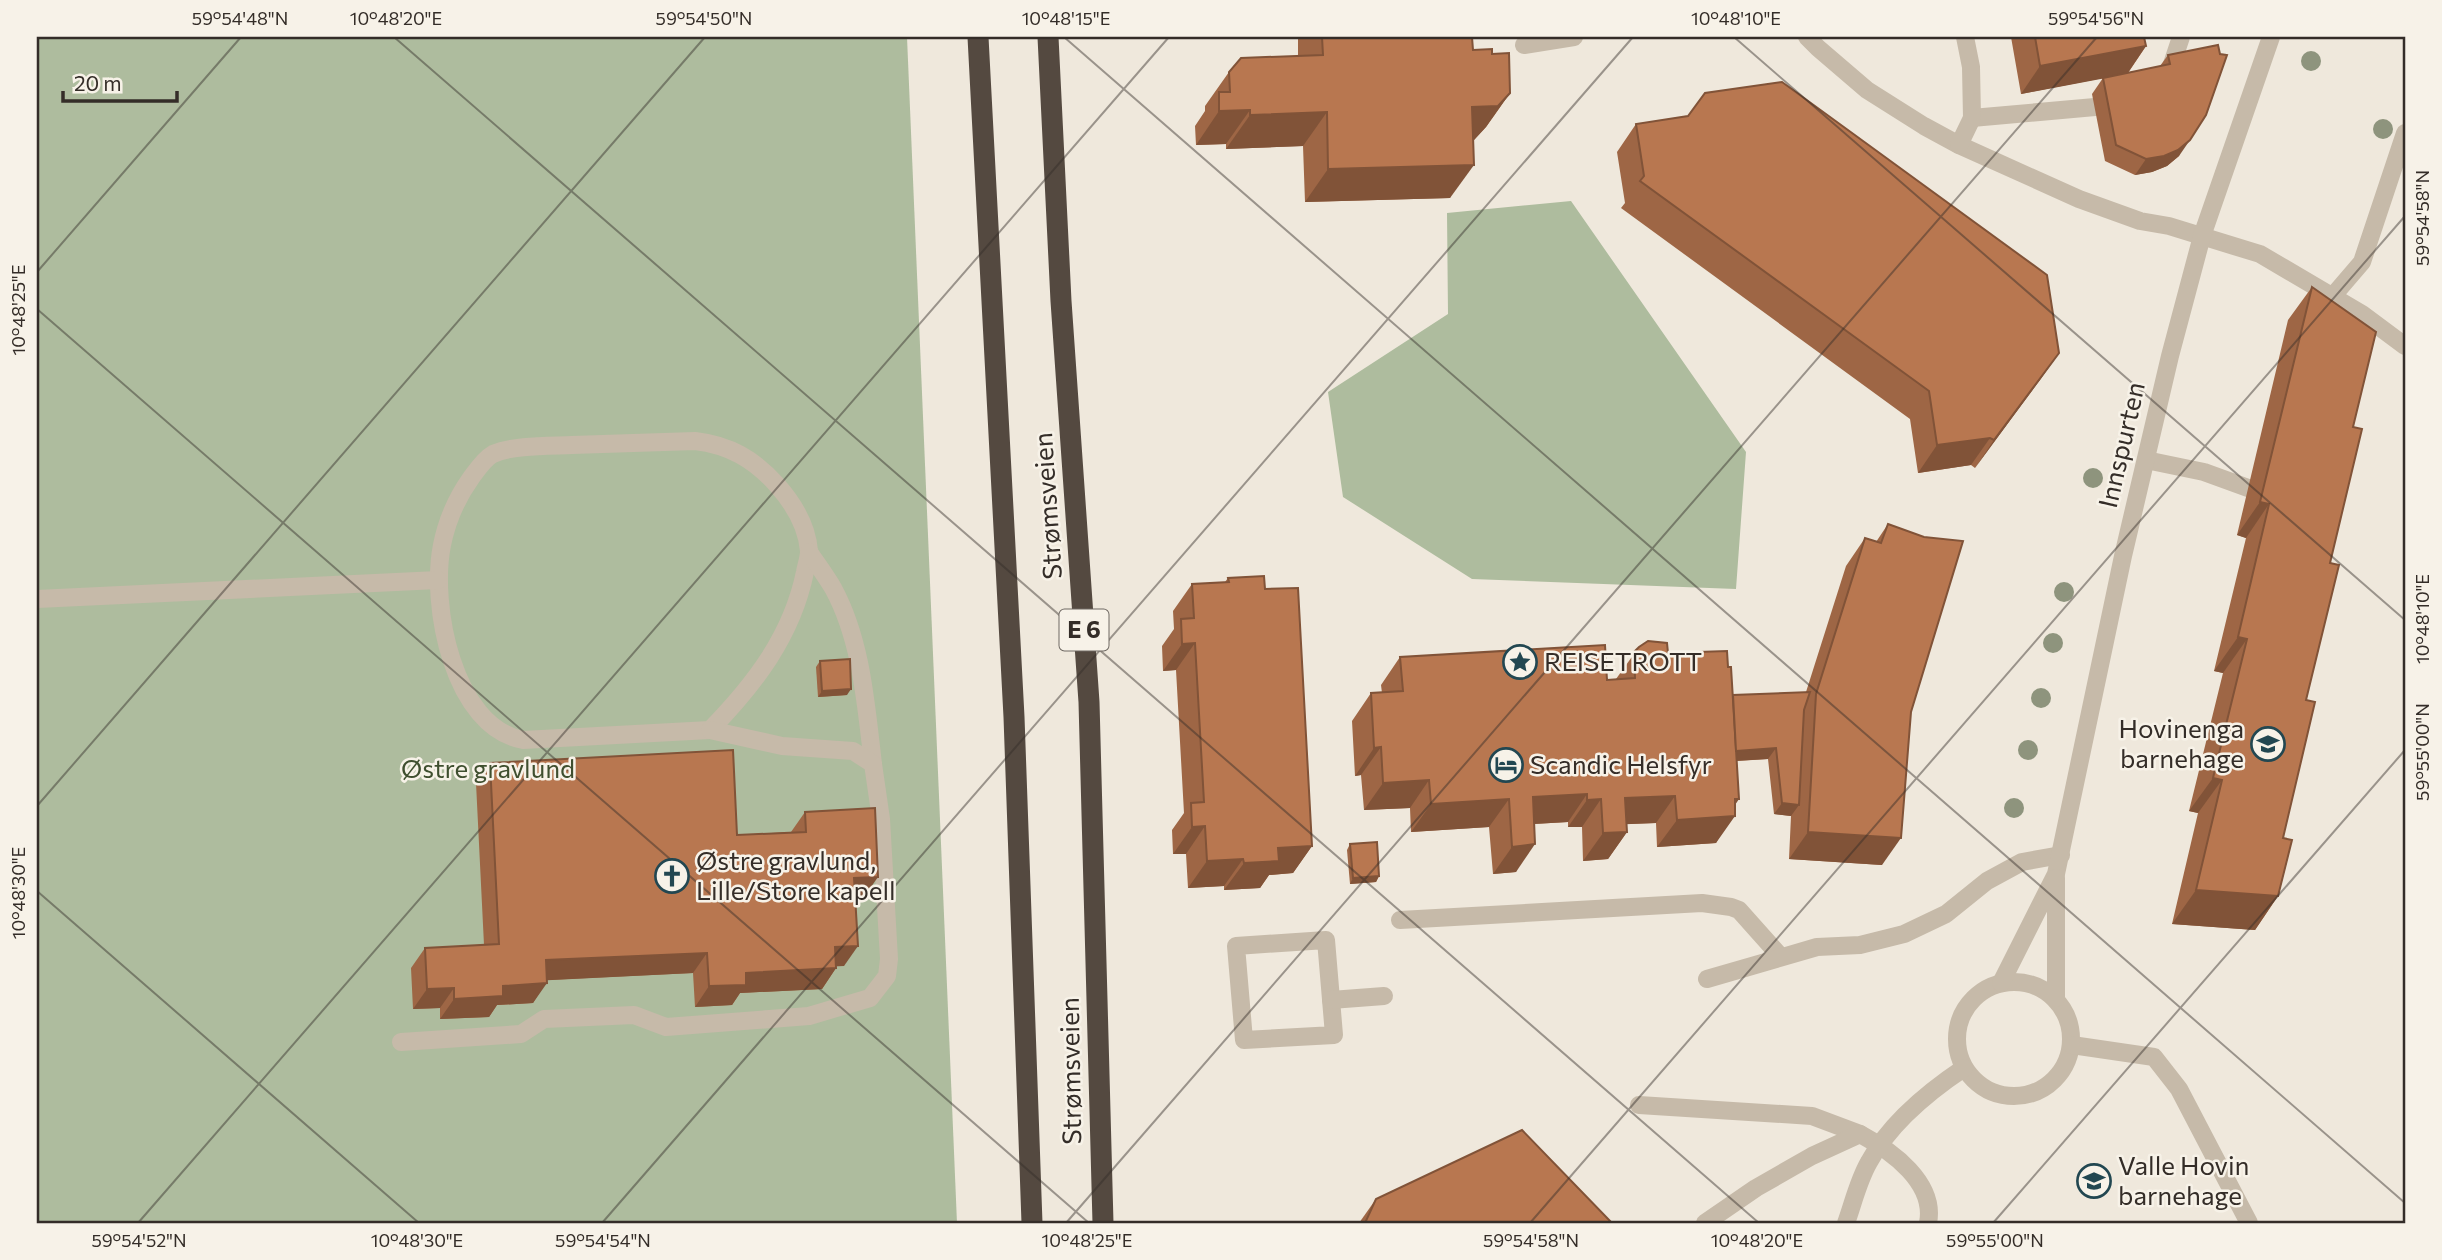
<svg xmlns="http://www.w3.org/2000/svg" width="2442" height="1260" font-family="Commissioner,sans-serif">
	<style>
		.green { fill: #aebc9e }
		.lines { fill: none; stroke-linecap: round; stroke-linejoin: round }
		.minor { stroke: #c6baa9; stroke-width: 18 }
		.highway { stroke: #544940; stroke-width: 21 }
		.tree { fill: #8e947d }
		.wall { fill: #9e6645 }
		.shaded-wall { fill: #815338 }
		.building { fill: #b87750; stroke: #815338; stroke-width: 2 }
		.ticks { fill: none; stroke: #342d28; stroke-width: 2; stroke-opacity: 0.45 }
		.labels { text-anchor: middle; stroke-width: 5; stroke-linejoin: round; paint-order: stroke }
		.shield { fill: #f7f2e8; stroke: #6e6862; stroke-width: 2 }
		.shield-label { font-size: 24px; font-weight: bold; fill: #342d28 }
		.street-label { font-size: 26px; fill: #342d28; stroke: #f7f2e8 }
		.poi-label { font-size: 26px; fill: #342d28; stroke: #f7f2e8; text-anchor: start }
		.park-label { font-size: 26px; fill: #3f4f2f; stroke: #f7f2e8 }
		.neatline { fill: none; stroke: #342d28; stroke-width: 2.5 }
		.ticks-label { font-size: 18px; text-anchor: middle; fill: #342d28 }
	</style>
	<rect width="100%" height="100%" fill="#efe8dc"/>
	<!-- green -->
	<g class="green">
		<polygon points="37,37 907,37 957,1223 37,1223"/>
		<polygon points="1571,201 1746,452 1736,589 1472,579 1343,497 1328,392 1448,314 1447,213"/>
	</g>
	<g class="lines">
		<!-- minor -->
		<g class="minor">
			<polyline points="1807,37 1818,48 1867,90 1924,126 1959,145 2079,199 2140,221 2169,226 2260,254 2362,314 2405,346"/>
			<polyline points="1524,45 1574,37"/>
			<polyline points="2169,73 2181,37"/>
			<polyline points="1972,118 2095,107"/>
			<polyline points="1959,145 1972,118 1971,67 1965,37"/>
			<polyline points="2332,297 2362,262 2405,133"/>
			<path d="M695 441C729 445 754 459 777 485 793 503 807 526 809 551 809 558 806 566 805 572 792 636 754 685 710 730L523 740C453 727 430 605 442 545 447 520 456 499 471 478 477 470 484 459 493 454 512 445 551 446 572 445 613 444 654 442 695 441Z"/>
			<polyline points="2146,460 2204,472 2248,488"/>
			<path d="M809 552C817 564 826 576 833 588 862 641 866 706 873 764"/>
			<polyline points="37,599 438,580"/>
			<polyline points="1400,920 1702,903 1731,907 1739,910 1780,956"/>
			<polygon points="1326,940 1334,1035 1244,1040 1236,946"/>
			<polyline points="1707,979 1817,947 1860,945 1904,934 1946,914 1987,881 2022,862 2061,855"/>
			<circle cx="2014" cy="1039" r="57"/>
			<polyline points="2001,983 2056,874 2123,556 2170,356 2202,236 2271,37"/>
			<polyline points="2056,998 2056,878"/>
			<polyline points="1331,1000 1384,996"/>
			<polyline points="401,1042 521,1034 544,1019 634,1015 666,1027 809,1016 870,998 887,976 889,959 881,819 873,764 853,751 782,746 710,730"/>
			<polyline points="2072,1045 2154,1057 2179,1089 2249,1223"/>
			<polyline points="1639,1105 1812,1116 1860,1134"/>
			<path d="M1705 1223 1756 1188 1812 1156 1860 1134C1892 1151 1936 1183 1928 1223"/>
			<path d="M1846 1223C1853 1204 1858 1181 1869 1162 1890 1123 1928 1092 1964 1068"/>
		</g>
		<!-- highway -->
		<g class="highway">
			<polyline points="978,37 1014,717 1032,1223"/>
			<polyline points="1048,37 1061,301 1089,702 1103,1223"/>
		</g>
	</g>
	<!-- trees -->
	<g class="tree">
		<circle cx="2311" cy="61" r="10"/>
		<circle cx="2383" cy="129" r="10"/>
		<circle cx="2093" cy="478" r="10"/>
		<circle cx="2064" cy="592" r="10"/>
		<circle cx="2053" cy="643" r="10"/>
		<circle cx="2041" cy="698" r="10"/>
		<circle cx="2028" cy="750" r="10"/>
		<circle cx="2014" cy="808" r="10"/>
	</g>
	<!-- wall -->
	<g class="wall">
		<polygon points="1298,37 1472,37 1473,50 1492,54 1510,93 1486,127 1474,140 1473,140 1450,198 1305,202 1303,146 1226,149 1226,144 1196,145 1195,126 1205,111 1205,106 1229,72 1298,56"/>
		<polygon points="2011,37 2144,37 2146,46 2128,73 2160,66 2168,55 2218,45 2179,156 2167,166 2152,172 2135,175 2105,161 2092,94 2103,78 2021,94"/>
		<polygon points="1636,124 2059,353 1975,468 1971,465 1918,473 1910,419 1621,208 1625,203 1617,152"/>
		<polygon points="2312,287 2353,427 2283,838 2278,896 2255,930 2172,924 2198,813 2189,811 2223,673 2214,671 2246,538 2237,535 2288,320"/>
		<polygon points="1888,524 1911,712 1882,865 1789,859 1791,816 1774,814 1768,759 1737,761 1735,805 1716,843 1657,847 1656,823 1627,824 1627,832 1608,859 1583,861 1582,827 1568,827 1568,822 1534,824 1516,872 1493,874 1489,827 1411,832 1410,808 1364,810 1361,775 1355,776 1352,721 1371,693 1382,693 1381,685 1400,657 1607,680 1616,679 1639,647 1728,667 1733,695 1806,692 1846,566 1865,538 1876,542"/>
		<polygon points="1228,578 1265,589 1312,846 1293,873 1269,875 1260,888 1224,890 1224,886 1188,888 1186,854 1173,854 1172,830 1184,813 1176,670 1163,671 1162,646 1174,629 1173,611 1192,584 1225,582"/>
		<polygon points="820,661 847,695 818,697 816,667"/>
		<polygon points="490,763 737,835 791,832 805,812 864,897 856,897 844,966 836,966 836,968 822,989 740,993 732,1005 695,1007 693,973 547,980 533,1003 497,1005 489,1017 440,1019 440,1008 413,1009 411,968 425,948 484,945 476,783"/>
		<polygon points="1350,844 1379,876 1376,882 1350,884 1347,850"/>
		<polygon points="1376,1199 1612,1223 1359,1223"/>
	</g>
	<!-- shaded-wall -->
	<g class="shaded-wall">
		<polygon points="2146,46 2127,74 2021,94 2040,66"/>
		<polygon points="1510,93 1486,127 1474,140 1448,141 1472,107"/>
		<polygon points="1250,110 1226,144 1196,145 1219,111"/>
		<polygon points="1327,112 1303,146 1226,149 1250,115"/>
		<polygon points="2190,140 2179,156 2167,166 2152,172 2135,175 2146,159"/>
		<polygon points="1474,165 1450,198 1305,202 1328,169"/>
		<polygon points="2059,353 2040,380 1975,468 1994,440"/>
		<polygon points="1990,438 1971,465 1918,473 1937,445"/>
		<polygon points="2260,502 2269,504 2246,538 2237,535"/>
		<polygon points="2238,637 2247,639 2223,673 2214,671"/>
		<polygon points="1195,643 1176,670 1163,671 1182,644"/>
		<polygon points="851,689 847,695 818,697 822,691"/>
		<polygon points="1381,747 1361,775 1355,776 1374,748"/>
		<polygon points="1776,748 1768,759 1716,762 1724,752"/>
		<polygon points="2213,778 2222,780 2198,813 2189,811"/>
		<polygon points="1429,780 1410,808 1364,810 1383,783"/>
		<polygon points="1587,794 1568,822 1513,825 1533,797"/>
		<polygon points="1675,796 1656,823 1606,825 1625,798"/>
		<polygon points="1509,799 1489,827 1411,832 1431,804"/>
		<polygon points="1601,799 1582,827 1568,827 1587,800"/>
		<polygon points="1735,799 1739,799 1727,817 1735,816 1716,843 1657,847 1677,820"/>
		<polygon points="1782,803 1799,805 1791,816 1774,814"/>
		<polygon points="1205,826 1186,854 1173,854 1192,827"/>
		<polygon points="1627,832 1608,859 1583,861 1603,833"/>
		<polygon points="1808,832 1901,838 1882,865 1789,859"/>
		<polygon points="1535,844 1516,872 1493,874 1512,847"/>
		<polygon points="1312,846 1293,873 1269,875 1260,888 1224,890 1244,863 1278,848"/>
		<polygon points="1243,859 1224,886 1188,888 1207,861"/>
		<polygon points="1379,876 1376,882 1350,884 1353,878"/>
		<polygon points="878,877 864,897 840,898 854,878"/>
		<polygon points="2196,890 2278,896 2255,930 2172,924"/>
		<polygon points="858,946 844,966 821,967 835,947"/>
		<polygon points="707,953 693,973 532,981 546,960"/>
		<polygon points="836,968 822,989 740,993 732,1005 695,1007 709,986 746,973"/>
		<polygon points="547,983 533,1003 497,1005 489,1017 440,1019 454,999 503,986"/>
		<polygon points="454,988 440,1008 413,1009 427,989"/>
	</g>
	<!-- building -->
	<g class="building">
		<polygon points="1322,37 1472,37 1473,50 1492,49 1492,54 1509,53 1510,93 1498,106 1472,107 1474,165 1328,169 1327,112 1250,115 1250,110 1219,111 1219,92 1230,92 1229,72 1241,58 1323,55"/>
		<polygon points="2035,37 2144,37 2146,46 2040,66"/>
		<polygon points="2218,45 2220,54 2227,55 2206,115 2190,140 2178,150 2164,156 2146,159 2116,145 2103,78 2170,64 2168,55"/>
		<polygon points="1782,82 2047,275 2059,353 1994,440 1990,438 1937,445 1929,391 1640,181 1644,176 1636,124 1688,116 1705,93"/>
		<polygon points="2312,287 2376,332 2353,427 2362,429 2330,563 2339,565 2306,700 2315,702 2283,838 2292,840 2278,896 2196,890 2222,780 2213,778 2247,639 2238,637 2269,504 2260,502"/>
		<polygon points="1888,524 1924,537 1963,541 1911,712 1901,838 1808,832 1816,694 1865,538 1881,543"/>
		<polygon points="1264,576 1265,589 1298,588 1312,846 1278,848 1279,861 1244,863 1243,859 1207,861 1205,826 1192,827 1191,803 1204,802 1195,643 1182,644 1181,619 1194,618 1192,584 1229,582 1228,578"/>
		<polygon points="1648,641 1667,643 1668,653 1727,651 1728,667 1731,667 1739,799 1735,799 1735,816 1677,820 1675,796 1625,798 1627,832 1603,833 1601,799 1587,800 1587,794 1533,797 1535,844 1512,847 1509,799 1431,804 1429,780 1383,783 1381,747 1374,748 1371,693 1403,691 1400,657 1605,645 1607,680 1635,678 1634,652 1639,647"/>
		<polygon points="850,659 851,689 822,691 820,661"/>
		<polygon points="1810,692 1804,710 1799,805 1782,803 1776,748 1736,751 1733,695"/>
		<polygon points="733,750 737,835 806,832 805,812 875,808 878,877 854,878 858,946 835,947 836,968 746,973 746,985 709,986 707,953 546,960 547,983 503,986 503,996 454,999 454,988 427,989 425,948 499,944 490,763"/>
		<polygon points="1377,842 1379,876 1353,878 1350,844"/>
		<polygon points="1522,1130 1612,1223 1365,1223 1376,1199"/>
	</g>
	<!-- ticks -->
	<path class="ticks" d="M394 37 1759 1223M1064 37 2405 1203M1734 37 2405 620M2404 37 2405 38M37 272 241 37M37 309 1089 1223M37 806 705 37M37 891 419 1223M138 1223 1169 37M602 1223 1633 37M1066 1223 2097 37M1530 1223 2405 216M1993 1223 2405 750"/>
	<!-- icons -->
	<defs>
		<g id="sight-ring" transform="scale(1.75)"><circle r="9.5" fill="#f7f2e8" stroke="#224751" stroke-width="1.5"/><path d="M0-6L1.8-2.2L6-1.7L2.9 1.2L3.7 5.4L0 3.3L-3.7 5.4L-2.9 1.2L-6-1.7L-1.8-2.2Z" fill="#224751"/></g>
		<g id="school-ring" transform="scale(1.75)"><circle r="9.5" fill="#f7f2e8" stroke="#224751" stroke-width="1.5"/><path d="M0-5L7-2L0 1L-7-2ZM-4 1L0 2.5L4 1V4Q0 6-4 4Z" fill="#224751"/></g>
		<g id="hotel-ring" transform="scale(1.75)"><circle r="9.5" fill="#f7f2e8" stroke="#224751" stroke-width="1.5"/><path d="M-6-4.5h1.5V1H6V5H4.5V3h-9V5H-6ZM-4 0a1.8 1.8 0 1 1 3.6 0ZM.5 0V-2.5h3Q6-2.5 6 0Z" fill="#224751"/></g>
		<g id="church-ring" transform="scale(1.75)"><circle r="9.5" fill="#f7f2e8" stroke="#224751" stroke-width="1.5"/><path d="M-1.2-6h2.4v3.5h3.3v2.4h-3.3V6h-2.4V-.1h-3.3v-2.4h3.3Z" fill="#224751"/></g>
	</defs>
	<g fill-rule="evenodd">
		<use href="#sight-ring" x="1520" y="662"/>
		<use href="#school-ring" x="2268" y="744"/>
		<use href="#hotel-ring" x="1506" y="765"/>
		<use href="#church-ring" x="672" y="876"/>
		<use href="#school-ring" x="2094" y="1181"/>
	</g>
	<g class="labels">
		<!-- shield labels -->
		<rect class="shield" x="1059.5" y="609.5" width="49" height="41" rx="5"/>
		<g class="shield-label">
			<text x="1084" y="638">E 6</text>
		</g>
		<!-- street labels -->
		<g class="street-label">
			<text transform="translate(2122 445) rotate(-77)" y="9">Innspurten</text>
			<text transform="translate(1048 506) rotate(-94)" y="9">Strømsveien</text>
			<text transform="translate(1071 1071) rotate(-91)" y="9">Strømsveien</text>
		</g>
		<!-- poi labels -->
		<g class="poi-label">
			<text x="1544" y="671">REISETROTT</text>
			<text x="2244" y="738" text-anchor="end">Hovinenga<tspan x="2244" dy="30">barnehage</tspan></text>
			<text x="1530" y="774">Scandic Helsfyr</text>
			<text x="696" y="870">Østre gravlund,<tspan x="696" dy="30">Lille/Store kapell</tspan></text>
			<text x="2118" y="1175">Valle Hovin<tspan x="2118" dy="30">barnehage</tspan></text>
		</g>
		<!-- park labels -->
		<g class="park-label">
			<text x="488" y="778">Østre gravlund</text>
		</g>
	</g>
	<!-- border -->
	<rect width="2442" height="1260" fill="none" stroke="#f7f2e8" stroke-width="77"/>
	<!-- scale -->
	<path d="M63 91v10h114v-10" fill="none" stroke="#342d28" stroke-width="3.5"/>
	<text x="74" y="91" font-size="21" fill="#342d28" stroke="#f7f2e8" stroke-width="5" paint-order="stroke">20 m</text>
	<rect x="38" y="38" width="2366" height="1184" class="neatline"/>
	<g class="ticks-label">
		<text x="240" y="25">59°54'48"N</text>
		<text x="396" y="25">10°48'20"E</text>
		<text x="704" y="25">59°54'50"N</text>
		<text x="1066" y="25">10°48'15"E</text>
		<text x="1736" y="25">10°48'10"E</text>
		<text x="2096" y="25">59°54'56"N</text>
		<text transform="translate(2423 218) rotate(-90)" y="6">59°54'58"N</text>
		<text transform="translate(19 310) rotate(-90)" y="6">10°48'25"E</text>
		<text transform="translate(2423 619) rotate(-90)" y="6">10°48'10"E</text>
		<text transform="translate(2423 752) rotate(-90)" y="6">59°55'00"N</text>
		<text transform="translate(19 893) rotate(-90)" y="6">10°48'30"E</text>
		<text x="139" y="1247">59°54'52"N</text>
		<text x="417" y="1247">10°48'30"E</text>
		<text x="603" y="1247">59°54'54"N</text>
		<text x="1087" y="1247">10°48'25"E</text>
		<text x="1531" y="1247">59°54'58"N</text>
		<text x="1757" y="1247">10°48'20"E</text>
		<text x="1995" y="1247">59°55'00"N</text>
	</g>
</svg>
